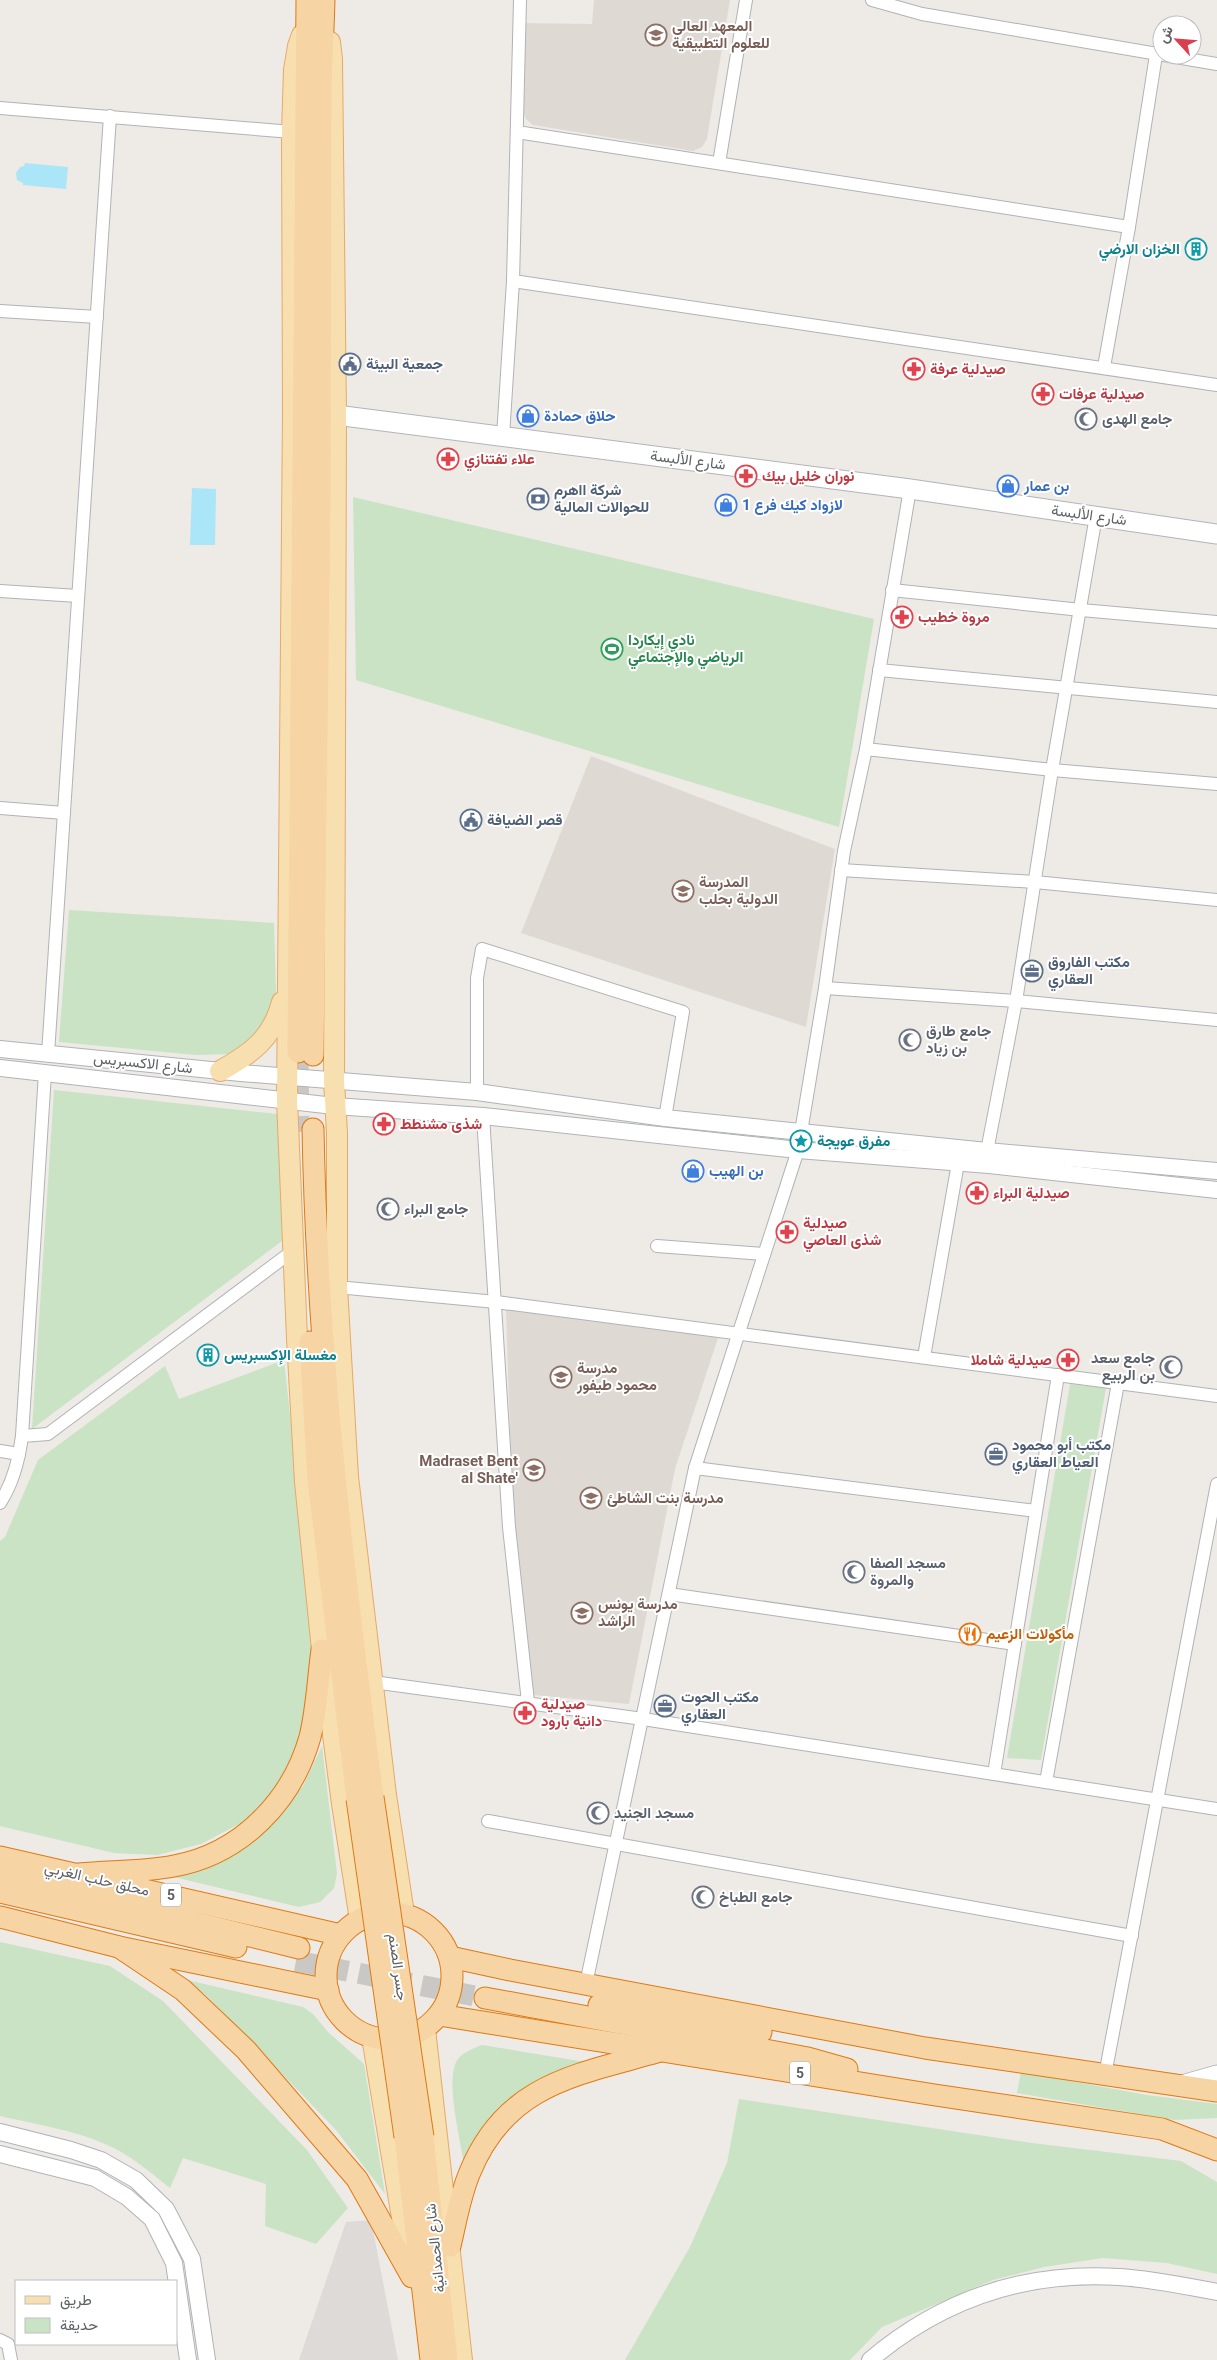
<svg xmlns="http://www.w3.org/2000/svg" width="1217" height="2360" font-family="Roboto,Vazirmatn,sans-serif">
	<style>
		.industrial { fill: #dddad7 }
		.education { fill: #dedad3 }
		.green { fill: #cae3c4 }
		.water { fill: #abe5f8 }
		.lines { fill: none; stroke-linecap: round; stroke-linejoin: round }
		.trunk-tunnel { stroke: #cac8c5; stroke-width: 21; stroke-dasharray: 21 11; stroke-linecap: butt }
		.minor-casing { stroke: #b0b3b6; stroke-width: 14 }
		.tertiary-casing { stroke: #b0b3b6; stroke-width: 18 }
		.secondary-casing { stroke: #b1b5b9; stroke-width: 21 }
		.primary-casing { stroke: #e5aa67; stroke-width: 22 }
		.trunk-casing { stroke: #df7914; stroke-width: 23 }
		.minor { stroke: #fff; stroke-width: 12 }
		.tertiary { stroke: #fff; stroke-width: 16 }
		.secondary { stroke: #fff; stroke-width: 19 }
		.primary { stroke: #f8dfb0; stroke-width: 20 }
		.trunk { stroke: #f6d4a3; stroke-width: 21 }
		.trunk-bridge-casing { stroke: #df7914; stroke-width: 23; stroke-linecap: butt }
		.trunk-bridge { stroke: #f6d4a3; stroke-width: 21 }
		.labels { text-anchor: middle; stroke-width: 4; stroke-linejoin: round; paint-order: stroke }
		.shield { fill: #fff; stroke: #8e9092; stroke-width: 1 }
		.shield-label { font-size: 14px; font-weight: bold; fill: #5d6164 }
		.education-label { font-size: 15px; font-weight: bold; fill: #785e54; stroke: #fff; text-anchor: start }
		.culture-label { font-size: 15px; font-weight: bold; fill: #0d838f; stroke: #fff; text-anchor: start }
		.service-label { font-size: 15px; font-weight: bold; fill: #4e5e75; stroke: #fff; text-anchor: start }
		.health-label { font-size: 15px; font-weight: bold; fill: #be3a42; stroke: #fff; text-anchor: start }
		.shop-label { font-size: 15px; font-weight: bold; fill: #366cbe; stroke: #fff; text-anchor: start }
		.worship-label { font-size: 15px; font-weight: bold; fill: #5b616d; stroke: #fff; text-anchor: start }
		.street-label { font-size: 15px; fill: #5d6164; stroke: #fff }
		.leisure-label { font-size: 15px; font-weight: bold; fill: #27864d; stroke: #fff; text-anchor: start }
		.food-label { font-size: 15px; font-weight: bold; fill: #c56008; stroke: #fff; text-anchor: start }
	</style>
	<rect width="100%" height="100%" fill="#eeeae5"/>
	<!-- industrial -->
	<polygon class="industrial" points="371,2220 398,2360 299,2360 346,2222"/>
	<!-- education -->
	<g class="education">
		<polygon points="594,0 730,0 707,139 702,147 693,151 533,125 526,119 524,114 524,23 592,24"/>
		<polygon points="591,756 835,849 806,1027 521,933"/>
		<polygon points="506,1309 719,1335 675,1469 629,1704 533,1695 513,1526"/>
	</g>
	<!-- green -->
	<g class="green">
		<polygon points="353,497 874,619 839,827 356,680"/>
		<polygon points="69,910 274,923 276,991 271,1018 254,1038 231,1054 196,1055 59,1042"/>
		<polygon points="54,1090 278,1114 282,1241 32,1429"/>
		<polygon points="284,1360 314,1635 311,1703 298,1753 273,1795 241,1823 201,1844 157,1855 114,1853 0,1826 0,1541 5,1537 38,1460 165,1366 179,1399"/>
		<polygon points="1070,1384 1106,1388 1041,1760 1007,1758"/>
		<polygon points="322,1746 337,1873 334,1888 320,1902 299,1907 174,1877 221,1859 263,1834 303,1786"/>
		<path d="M0 1942 110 1966 163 2001 307 2150 348 2208 316 2244 265 2226 266 2184 183 2158 170 2188C150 2172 129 2154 105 2144 73 2130 35 2124 0 2116Z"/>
		<polygon points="187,1980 303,2007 313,2014 328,2032 364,2064 385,2194 336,2130 208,1997"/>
		<path d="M482 2045 585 2062 554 2074 467 2179C463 2153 446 2087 455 2065 458 2054 472 2049 482 2045Z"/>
		<polygon points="1021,2072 1147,2095 1217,2104 1217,2118 1174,2120 1017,2093"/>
		<polygon points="739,2099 1032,2143 1181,2161 1217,2182 1217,2274 1167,2263 1103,2258 1044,2267 993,2280 882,2327 850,2360 625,2360 690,2247 727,2163"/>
	</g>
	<!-- water -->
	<g class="water">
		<polygon points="25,163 68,167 66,189 23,185 23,183 17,180 16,173 20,167 24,166"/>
		<polygon points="192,488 216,489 215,545 190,545"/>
	</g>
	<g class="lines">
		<!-- trunk-tunnel -->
		<g class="trunk-tunnel">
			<polyline points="298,1052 299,1132"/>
			<polyline points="296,1961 485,1998"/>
		</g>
		<!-- minor casing -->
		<g class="minor-casing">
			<g id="minor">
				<polyline points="872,0 922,14 1217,64"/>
				<polyline points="0,108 292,132"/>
				<polyline points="517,132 1129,227"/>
				<polyline points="719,163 746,0"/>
				<polyline points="513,281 1217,385"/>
				<polyline points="0,311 97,317"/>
				<polyline points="1104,367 1129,227 1156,55"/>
				<polyline points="503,436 513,281 520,0"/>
				<polyline points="892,590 1081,610 1217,622"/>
				<polyline points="0,591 78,596"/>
				<polyline points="879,670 1217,702"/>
				<polyline points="866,749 1052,770 1217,784"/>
				<polyline points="0,808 64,813"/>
				<polyline points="841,870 1035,882 1217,900"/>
				<polyline points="825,988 1016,1001 1217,1020"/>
				<polyline points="48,1054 110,116"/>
				<polyline points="477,1092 477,978 482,949 683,1012 665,1118"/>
				<polyline points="483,1116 509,1527 528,1702"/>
				<polyline points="987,1151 1016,1001 1052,770 1096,516"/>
				<polyline points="657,1246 764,1254"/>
				<polyline points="337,1287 496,1302 1217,1396"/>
				<polyline points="924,1357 958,1163"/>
				<polyline points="22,1436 48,1434 294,1250"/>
				<polyline points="0,1451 19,1454"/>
				<polyline points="695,1468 1036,1511"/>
				<path d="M0 1503C13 1483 19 1460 22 1436L45 1073"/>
				<polyline points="669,1594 1015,1644"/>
				<polyline points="373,1682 643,1719 1217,1809"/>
				<polyline points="994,1774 1058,1375"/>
				<polyline points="1046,1782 1118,1383"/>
				<polyline points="488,1821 1132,1936"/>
				<polyline points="586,1984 695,1468 798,1150 825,988 844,851 866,749 910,489"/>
				<polyline points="1105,2075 1217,1484"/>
				<polyline points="0,2340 8,2344 11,2360"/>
			</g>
		</g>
		<!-- tertiary casing -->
		<g class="tertiary-casing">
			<g id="tertiary">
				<polyline points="0,1049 241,1073 477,1092 665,1118 987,1151 1217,1171"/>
				<polyline points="0,1068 334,1106 483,1116 798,1150 989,1165 1217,1190"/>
				<polyline points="0,2132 71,2150 101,2160 136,2180 166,2209 192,2259 207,2360"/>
				<polyline points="0,2154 95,2178 127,2197 152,2219 174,2263 188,2360"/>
				<path d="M870 2360C941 2300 1025 2271 1119 2277 1152 2279 1185 2286 1217 2292"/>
			</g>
		</g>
		<!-- secondary casing -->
		<g class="secondary-casing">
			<g id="secondary">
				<polyline points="336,415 910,489 1217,534"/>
				<polyline points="1182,2085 1217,2075"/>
			</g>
		</g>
		<!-- primary casing -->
		<g class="primary-casing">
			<g id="primary">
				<polyline points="302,35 298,46 294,70 292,132 293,412 287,1100 297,1338 305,1482 322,1650 342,1804 360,1920"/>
				<polyline points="330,42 332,59 336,415 334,1081 337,1133 337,1287 348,1477 386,1795 404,1914"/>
				<path d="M220 1071C251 1054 273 1038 282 1002"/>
				<polyline points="425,2029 462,2360"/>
				<polyline points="372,2037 411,2272"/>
			</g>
		</g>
		<!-- trunk casing -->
		<g class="trunk-casing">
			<g id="trunk">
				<polyline points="298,1052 307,0"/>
				<polyline points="313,1055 320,499 321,86 324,0"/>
				<path d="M313 1129C317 1352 344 1575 373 1797"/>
				<polyline points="310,1342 318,1480 357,1799"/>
				<polyline points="0,1857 341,1935"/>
				<path d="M79 1874C110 1871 143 1872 174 1866 241 1854 292 1801 310 1737 317 1709 318 1678 322 1650"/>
				<polyline points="0,1875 299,1948"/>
				<polyline points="0,1892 236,1947"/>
				<circle cx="389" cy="1976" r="63"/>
				<polyline points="0,1917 119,1947 328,1990"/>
				<polyline points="119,1947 183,1990 246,2050 357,2179 412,2277"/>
				<polyline points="450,1957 510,1970 925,2048 1217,2091"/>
				<polyline points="485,1998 808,2058 847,2069"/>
				<polyline points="599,2005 761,2032"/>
				<polyline points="439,2015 935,2095 1162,2129 1217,2150"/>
				<polyline points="405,2137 431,2360"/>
				<polyline points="423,2137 447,2360"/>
				<path d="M450 2246C456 2221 460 2195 470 2172 506 2084 576 2075 657 2052"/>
			</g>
		</g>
		<!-- minor -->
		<use href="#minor" class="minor"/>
		<!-- tertiary -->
		<use href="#tertiary" class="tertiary"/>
		<!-- secondary -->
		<use href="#secondary" class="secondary"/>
		<!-- primary -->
		<use href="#primary" class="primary"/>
		<!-- trunk -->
		<use href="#trunk" class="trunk"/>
		<!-- trunk-bridge casing -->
		<g class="trunk-bridge-casing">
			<g id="trunk-bridge">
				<polyline points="373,1797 423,2137"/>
				<polyline points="357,1799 405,2137"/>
			</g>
		</g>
		<!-- trunk-bridge -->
		<use href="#trunk-bridge" class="trunk-bridge"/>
	</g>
	<!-- icons -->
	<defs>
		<g id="university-ring" transform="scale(1.125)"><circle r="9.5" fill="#fff" stroke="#8d6e63" stroke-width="1.5"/><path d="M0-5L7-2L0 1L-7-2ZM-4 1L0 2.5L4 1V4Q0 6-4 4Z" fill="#8d6e63"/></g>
		<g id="building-ring" transform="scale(1.125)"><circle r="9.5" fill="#fff" stroke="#0f9aa8" stroke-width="1.5"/><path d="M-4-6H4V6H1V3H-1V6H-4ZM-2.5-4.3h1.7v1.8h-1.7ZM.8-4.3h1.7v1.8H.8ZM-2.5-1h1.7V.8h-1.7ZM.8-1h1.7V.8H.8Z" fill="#0f9aa8"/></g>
		<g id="civic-ring" transform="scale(1.125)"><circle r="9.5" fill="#fff" stroke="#5c6f8a" stroke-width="1.5"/><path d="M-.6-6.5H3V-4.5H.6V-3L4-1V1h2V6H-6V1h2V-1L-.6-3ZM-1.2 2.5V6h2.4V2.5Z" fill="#5c6f8a"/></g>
		<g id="pharmacy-ring" transform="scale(1.125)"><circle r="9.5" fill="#fff" stroke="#e0444e" stroke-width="1.5"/><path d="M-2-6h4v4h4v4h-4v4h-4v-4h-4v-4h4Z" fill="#e0444e"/></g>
		<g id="shop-ring" transform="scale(1.125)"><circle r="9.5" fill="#fff" stroke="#3f7fe0" stroke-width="1.5"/><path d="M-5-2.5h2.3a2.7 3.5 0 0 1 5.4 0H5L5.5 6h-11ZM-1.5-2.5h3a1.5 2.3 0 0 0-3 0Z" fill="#3f7fe0"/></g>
		<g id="mosque-ring" transform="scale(1.125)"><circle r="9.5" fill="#fff" stroke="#6b7280" stroke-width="1.5"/><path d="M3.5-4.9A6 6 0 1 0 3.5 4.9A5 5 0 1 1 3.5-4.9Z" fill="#6b7280"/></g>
		<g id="bank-ring" transform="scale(1.125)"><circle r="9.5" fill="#fff" stroke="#5c6f8a" stroke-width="1.5"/><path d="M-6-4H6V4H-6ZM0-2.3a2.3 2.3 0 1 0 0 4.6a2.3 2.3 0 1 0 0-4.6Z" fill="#5c6f8a"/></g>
		<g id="stadium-ring" transform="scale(1.125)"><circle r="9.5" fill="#fff" stroke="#2e9e5b" stroke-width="1.5"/><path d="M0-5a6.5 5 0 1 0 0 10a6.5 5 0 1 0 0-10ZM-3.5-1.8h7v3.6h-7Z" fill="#2e9e5b"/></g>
		<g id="school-ring" transform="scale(1.125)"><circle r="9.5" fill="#fff" stroke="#8d6e63" stroke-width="1.5"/><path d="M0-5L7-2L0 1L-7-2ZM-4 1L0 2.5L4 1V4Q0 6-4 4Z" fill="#8d6e63"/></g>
		<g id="office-ring" transform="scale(1.125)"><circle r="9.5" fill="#fff" stroke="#5c6f8a" stroke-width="1.5"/><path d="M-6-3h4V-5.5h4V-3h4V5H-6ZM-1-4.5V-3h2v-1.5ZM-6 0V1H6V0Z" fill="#5c6f8a"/></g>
		<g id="sight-ring" transform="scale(1.125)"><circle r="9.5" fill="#fff" stroke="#0f9aa8" stroke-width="1.5"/><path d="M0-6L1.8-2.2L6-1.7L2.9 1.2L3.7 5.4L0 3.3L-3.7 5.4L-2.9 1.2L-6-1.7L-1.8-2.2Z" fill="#0f9aa8"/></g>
		<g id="restaurant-ring" transform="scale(1.125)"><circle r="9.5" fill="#fff" stroke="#e8710a" stroke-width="1.5"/><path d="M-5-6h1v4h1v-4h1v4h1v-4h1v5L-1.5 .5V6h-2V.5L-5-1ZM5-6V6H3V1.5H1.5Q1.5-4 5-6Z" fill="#e8710a"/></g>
	</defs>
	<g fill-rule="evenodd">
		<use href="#university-ring" x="656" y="35"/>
		<use href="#building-ring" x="1196" y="249"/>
		<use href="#civic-ring" x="350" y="364"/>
		<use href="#pharmacy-ring" x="914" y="369"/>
		<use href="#pharmacy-ring" x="1043" y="394"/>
		<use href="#shop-ring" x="528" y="416"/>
		<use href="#mosque-ring" x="1086" y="419"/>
		<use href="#pharmacy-ring" x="448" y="459"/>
		<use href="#pharmacy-ring" x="746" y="476"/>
		<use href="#shop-ring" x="1008" y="486"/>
		<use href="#bank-ring" x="538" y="499"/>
		<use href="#shop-ring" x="726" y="505"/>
		<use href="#pharmacy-ring" x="902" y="617"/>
		<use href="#stadium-ring" x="612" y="649"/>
		<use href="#civic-ring" x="471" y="820"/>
		<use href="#school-ring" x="683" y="891"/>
		<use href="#office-ring" x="1032" y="971"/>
		<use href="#mosque-ring" x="910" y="1040"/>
		<use href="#pharmacy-ring" x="384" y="1124"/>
		<use href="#sight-ring" x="801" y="1141"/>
		<use href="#shop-ring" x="693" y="1171"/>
		<use href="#pharmacy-ring" x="977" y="1193"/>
		<use href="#mosque-ring" x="388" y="1209"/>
		<use href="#pharmacy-ring" x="787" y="1232"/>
		<use href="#building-ring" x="208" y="1355"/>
		<use href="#pharmacy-ring" x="1068" y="1360"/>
		<use href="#mosque-ring" x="1171" y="1367"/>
		<use href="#school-ring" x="561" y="1377"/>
		<use href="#office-ring" x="996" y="1454"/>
		<use href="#school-ring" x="534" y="1470"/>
		<use href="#school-ring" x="591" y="1498"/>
		<use href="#mosque-ring" x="854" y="1572"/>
		<use href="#school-ring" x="582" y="1613"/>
		<use href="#restaurant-ring" x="970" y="1634"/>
		<use href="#office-ring" x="665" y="1706"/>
		<use href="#pharmacy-ring" x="525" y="1713"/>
		<use href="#mosque-ring" x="598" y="1813"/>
		<use href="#mosque-ring" x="703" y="1897"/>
	</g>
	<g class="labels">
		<!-- shield labels -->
		<g class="shield">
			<rect x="161" y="1883.5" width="20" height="23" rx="4"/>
			<rect x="790" y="2061.5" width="20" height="23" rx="4"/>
		</g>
		<g class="shield-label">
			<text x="171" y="1900">5</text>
			<text x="800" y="2078">5</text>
		</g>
		<!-- education labels -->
		<g class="education-label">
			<text x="672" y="31">المعهد العالي<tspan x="672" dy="17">للعلوم التطبيقية</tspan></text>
			<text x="699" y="887">المدرسة<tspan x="699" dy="17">الدولية بحلب</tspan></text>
			<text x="577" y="1373">مدرسة<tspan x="577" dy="17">محمود طيفور</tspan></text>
			<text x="518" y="1466" text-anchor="end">Madraset Bent<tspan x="518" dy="17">al Shate'</tspan></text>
			<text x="607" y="1503">مدرسة بنت الشاطئ</text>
			<text x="598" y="1609">مدرسة يونس<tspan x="598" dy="17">الراشد</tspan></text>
		</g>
		<!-- culture labels -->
		<g class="culture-label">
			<text x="1180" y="254" text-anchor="end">الخزان الارضي</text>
			<text x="817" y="1146">مفرق عويجة</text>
			<text x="224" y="1360">مغسلة الإكسبريس</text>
		</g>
		<!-- service labels -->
		<g class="service-label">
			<text x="366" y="369">جمعية البيئة</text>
			<text x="554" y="495">شركة ااهرم<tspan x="554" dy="17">للحوالات المالية</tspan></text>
			<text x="487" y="825">قصر الضيافة</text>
			<text x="1048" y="967">مكتب الفاروق<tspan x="1048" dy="17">العقاري</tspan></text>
			<text x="1012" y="1450">مكتب أبو محمود<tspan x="1012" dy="17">العياط العقاري</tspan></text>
			<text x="681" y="1702">مكتب الحوت<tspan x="681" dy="17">العقاري</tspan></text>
		</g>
		<!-- health labels -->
		<g class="health-label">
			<text x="930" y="374">صيدلية عرفة</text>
			<text x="1059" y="399">صيدلية عرفات</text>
			<text x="464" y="464">علاء تفتنازي</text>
			<text x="762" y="481">نوران خليل بيك</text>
			<text x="918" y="622">مروة خطيب</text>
			<text x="400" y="1129">شذى مشنطط</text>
			<text x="993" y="1198">صيدلية البراء</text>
			<text x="803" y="1228">صيدلية<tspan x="803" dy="17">شذى العاصي</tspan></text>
			<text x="1052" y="1365" text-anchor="end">صيدلية شاملا</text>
			<text x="541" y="1709">صيدلية<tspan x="541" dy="17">دانية بارود</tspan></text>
		</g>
		<!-- shop labels -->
		<g class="shop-label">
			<text x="544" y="421">حلاق حمادة</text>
			<text x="1024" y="491">بن عمار</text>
			<text x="742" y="510">لازواد كيك فرع 1</text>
			<text x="709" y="1176">بن الهيب</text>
		</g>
		<!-- worship labels -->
		<g class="worship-label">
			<text x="1102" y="424">جامع الهدى</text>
			<text x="926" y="1036">جامع طارق<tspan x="926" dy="17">بن زياد</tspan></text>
			<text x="404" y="1214">جامع البراء</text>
			<text x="1155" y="1363" text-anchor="end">جامع سعد<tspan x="1155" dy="17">بن الربيع</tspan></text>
			<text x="870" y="1568">مسجد الصفا<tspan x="870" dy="17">والمروة</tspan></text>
			<text x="614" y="1818">مسجد الجنيد</text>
			<text x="719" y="1902">جامع الطباخ</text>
		</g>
		<!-- street labels -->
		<g class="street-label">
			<text transform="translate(688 460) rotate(7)" y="5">شارع الألبسة</text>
			<text transform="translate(1089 515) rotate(8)" y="5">شارع الألبسة</text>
			<text transform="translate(143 1063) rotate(6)" y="5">شارع الاكسبريس</text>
			<text transform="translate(97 1879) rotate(13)" y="5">محلق حلب الغربي</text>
			<text transform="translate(398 1967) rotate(82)" y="5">جسر الصنم</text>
			<text transform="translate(435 2248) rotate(-96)" y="5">شارع الحمدانية</text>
		</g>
		<!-- leisure labels -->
		<g class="leisure-label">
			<text x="628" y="645">نادي إيكاردا<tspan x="628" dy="17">الرياضي والإجتماعي</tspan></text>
		</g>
		<!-- food labels -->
		<g class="food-label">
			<text x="986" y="1639">مأكولات الزعيم</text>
		</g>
	</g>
	<!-- legend -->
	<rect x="15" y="2280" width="162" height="65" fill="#ffffff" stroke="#bec0c1"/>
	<rect x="25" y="2296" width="25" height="8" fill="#f8dfb0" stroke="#bec0c1"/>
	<text x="60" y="2305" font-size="15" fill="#5d6164">طريق</text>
	<rect x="25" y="2318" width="25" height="15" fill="#cae3c4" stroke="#bec0c1"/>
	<text x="60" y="2330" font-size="15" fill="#5d6164">حديقة</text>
	<!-- north arrow -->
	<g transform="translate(1177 40) rotate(296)"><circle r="24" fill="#ffffff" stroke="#bec0c1"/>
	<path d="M0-4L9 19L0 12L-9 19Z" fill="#da3f50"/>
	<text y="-8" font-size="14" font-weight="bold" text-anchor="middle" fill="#5d6164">ش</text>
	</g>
</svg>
